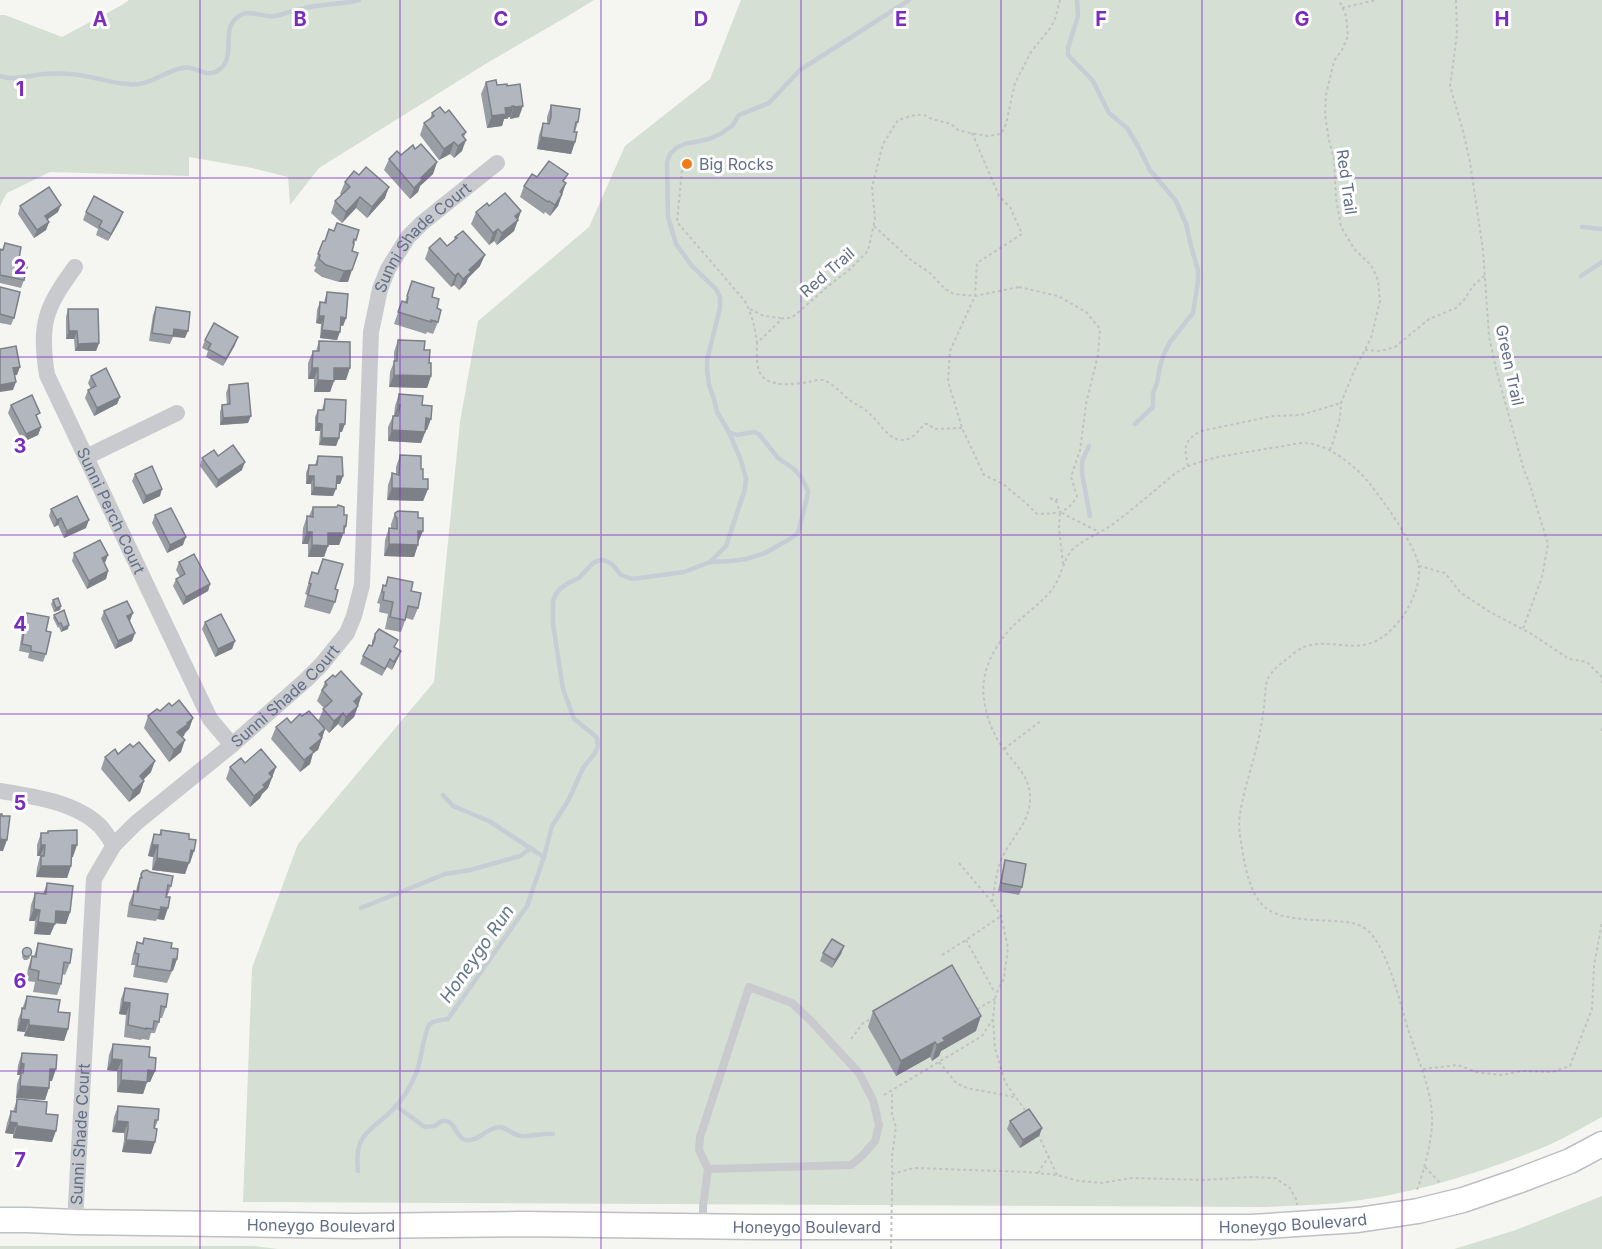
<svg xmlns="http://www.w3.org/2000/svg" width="1602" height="1249" font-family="Inter,sans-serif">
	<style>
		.green { fill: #d5dfd3 }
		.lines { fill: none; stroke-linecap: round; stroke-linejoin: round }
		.stream { stroke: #c6cdd4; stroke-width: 4.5 }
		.secondary-casing { stroke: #bcbfc4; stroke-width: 27 }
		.path { stroke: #c0c2c4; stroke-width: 2; stroke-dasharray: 3 3; stroke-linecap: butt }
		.service { stroke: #c8cace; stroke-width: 8 }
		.minor { stroke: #c8cace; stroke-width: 16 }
		.secondary { stroke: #fff; stroke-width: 24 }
		.path-bridge { stroke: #c0c2c4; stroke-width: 2; stroke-dasharray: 3 3; stroke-linecap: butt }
		.wall { fill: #999da4 }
		.shaded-wall { fill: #7d8086 }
		.building { fill: #b2b7bf; stroke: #7d8086; stroke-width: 1.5 }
		.grid { fill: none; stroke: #7b2cbf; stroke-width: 1.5; stroke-opacity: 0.55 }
		.poi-dot { fill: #f37a15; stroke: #fff; stroke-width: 2 }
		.labels { text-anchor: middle; stroke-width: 6; stroke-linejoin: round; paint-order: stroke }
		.poi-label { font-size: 16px; fill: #626e86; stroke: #fff; text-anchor: start }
		.street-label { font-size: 16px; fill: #626e86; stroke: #fff }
		.water-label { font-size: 18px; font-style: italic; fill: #63778a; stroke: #fff }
		.grid-label { font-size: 20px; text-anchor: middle; font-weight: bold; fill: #7b2cbf; stroke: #fff; stroke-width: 6; stroke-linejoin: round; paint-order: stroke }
	</style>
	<rect width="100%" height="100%" fill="#f5f6f2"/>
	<!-- green -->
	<g class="green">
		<polygon points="129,0 594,0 568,16 487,63 319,168 290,205 288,177 252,168 189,157 189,176 50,172 7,193 0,206 0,15 5,15 62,37 122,5"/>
		<path d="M741 0H1602V1117C1585 1126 1567 1137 1549 1145 1482 1173 1411 1195 1339 1203 1315 1205 1290 1206 1266 1207L243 1202 252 968 298 844 434 682 460 422 478 321 589 227 625 146 710 79Z"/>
		<polygon points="1602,1196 1602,1249 1454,1249 1513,1231"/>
		<polygon points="0,1246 254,1246 278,1249 0,1249"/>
	</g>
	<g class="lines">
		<!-- stream -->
		<g class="stream">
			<polyline points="1077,0 1078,16 1068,48 1068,55 1093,81 1109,113 1127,128 1138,146 1150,170 1176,201 1186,224 1191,246 1198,270 1198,281 1193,313 1170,342 1164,354 1160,366 1157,383 1153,393 1153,407 1135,424"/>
			<path d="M0 76C14 81 30 75 45 74 59 73 76 74 90 77 107 80 122 86 139 84 154 82 167 71 182 68 196 64 206 81 220 69 238 55 217 25 243 14 253 10 264 18 274 16 286 14 298 9 310 7 326 4 343 4 359 0"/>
			<polyline points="1582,227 1602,229"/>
			<polyline points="1581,276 1602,262"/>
			<polyline points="1089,446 1082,461 1082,473 1090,516"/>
			<polyline points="710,562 731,561 746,559 765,553 788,540 797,534 799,529 807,498 808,491 801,477 794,469 778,458 759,434 754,432 737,435 729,432"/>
			<polyline points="443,795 453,806 489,821 544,857"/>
			<polyline points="361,908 445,874 470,870 520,856 531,848"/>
			<path d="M396 1106 425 1127C426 1127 432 1126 434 1126 437 1125 439 1122 442 1121 456 1119 455 1138 466 1140 479 1142 487 1127 500 1127 507 1128 513 1135 521 1136 531 1137 542 1133 553 1134"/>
			<path d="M358 1171C353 1129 375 1131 398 1104 406 1094 414 1080 418 1068 421 1058 425 1028 430 1024 434 1020 443 1020 448 1019L527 906 544 857 552 826 568 801 583 768 594 754 598 746 597 738 593 734 574 719 563 689 553 624V601L556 594 560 589 568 583 579 578 592 564 597 561 603 560 608 562 612 564 621 575 632 579 684 572 710 562 726 546 745 489 746 478 740 458 729 432 717 412 714 399 709 385 707 370V360L720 308V297L716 289 692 266 676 244 668 217 667 162 670 154 676 148 685 144 709 139 722 133 732 126 739 115 769 103 800 70 909 0"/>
		</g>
		<!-- secondary casing -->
		<g class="secondary-casing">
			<g id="secondary">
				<path id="s3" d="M0 1220H27L75 1222 354 1226 521 1224 759 1227H1252L1358 1220 1418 1211 1463 1200 1518 1181 1570 1161 1602 1144"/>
			</g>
		</g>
		<!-- path -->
		<g class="path">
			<polyline points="1456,0 1457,34 1450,86 1463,131 1470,162 1483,250 1489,336 1496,369 1524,470 1529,482 1548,544 1542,577 1523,629"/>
			<polyline points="1342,8 1376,0"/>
			<path d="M682 170 677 222 744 300C752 314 755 327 757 343"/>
			<polyline points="874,226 911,260 930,273 945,289 954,294 975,296 977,263 1022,234 1010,207 999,196 972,133"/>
			<path d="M1019 287 1058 296 1086 312 1100 329 1098 355 1086 404 1080 450 1071 477 1077 496C1067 515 1056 513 1037 514L1026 503 1003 484 984 475 962 428 948 381 950 351 975 296Z"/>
			<polyline points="750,309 764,316 781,318"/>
			<polyline points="1365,350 1380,351 1395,347 1429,319 1456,308 1464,300 1473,286 1485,275"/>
			<path d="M962 428 934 429 928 424H925C919 429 915 437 908 439 891 445 881 424 871 415 865 408 856 405 848 399 841 393 833 383 823 380 819 379 813 381 809 382 796 384 775 387 764 378 755 371 757 353 757 343L783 318H789L794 316 826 288 850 269 868 251 875 219 872 187 883 144 898 120 915 115H924L932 119 951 124 958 130 965 132 988 136 1001 134 1006 124 1015 83 1031 52 1051 27 1055 19 1060 0"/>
			<polyline points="1330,450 1333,442 1340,418 1341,403 1354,371 1371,338 1380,301 1378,280 1371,265 1355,250 1341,227 1336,198 1334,159 1329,140 1325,115 1326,95 1334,61 1342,50 1348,36 1346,16 1339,0"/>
			<path d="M1188 466C1184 447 1183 441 1201 431L1273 416 1301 415 1341 403"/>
			<polyline points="1050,498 1056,501 1060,512"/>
			<polyline points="1056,501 1059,496"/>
			<polyline points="1063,564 1059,528 1060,512 1099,532"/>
			<polyline points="1419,566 1445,573 1461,593 1490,612 1530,633 1569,659 1587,662 1602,677 1602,684"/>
			<polyline points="1602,728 1602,733"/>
			<polyline points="1004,749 1042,720"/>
			<polyline points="959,863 992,902 1001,916 1008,948 1004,978 996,994 995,999 993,1019 995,1048 1005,1082 1027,1113"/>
			<path d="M992 902C995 887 996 871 1002 858 1011 838 1029 824 1030 801 1032 775 1011 762 999 742 991 729 986 715 984 699 980 672 994 646 1013 626 1026 613 1042 603 1053 588 1062 576 1063 558 1074 548 1086 538 1101 533 1113 524 1135 508 1156 489 1177 472 1204 456 1240 454 1271 448 1282 447 1293 443 1305 443 1327 443 1357 467 1370 484 1383 500 1418 549 1419 568 1420 584 1412 603 1403 616 1394 628 1383 640 1368 644 1349 649 1330 641 1311 645 1302 646 1294 653 1287 659 1281 663 1274 669 1270 675 1265 682 1266 688 1265 696 1264 711 1261 727 1258 742 1252 766 1244 789 1240 814 1238 824 1240 838 1242 848 1253 917 1269 918 1334 921 1346 922 1357 922 1367 930 1387 946 1400 1003 1408 1029 1417 1058 1431 1086 1432 1117 1433 1138 1424 1170 1417 1190"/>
			<polyline points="966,940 995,993"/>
			<polyline points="942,955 966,940 1001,916"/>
			<polyline points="977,1009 995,999"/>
			<polyline points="851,1039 863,1023 871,1019"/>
			<polyline points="939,1062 956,1083 967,1088 1014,1097"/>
			<polyline points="1423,1069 1458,1065 1476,1072 1501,1075 1522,1071 1552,1072 1570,1066 1592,1009 1594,966 1602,922"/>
			<polyline points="884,1095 982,1036 993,1019"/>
			<polyline points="1038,1134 1057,1175"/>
			<polyline points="1425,1167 1441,1184"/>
			<polyline points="1038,1173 1049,1156"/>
			<polyline points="892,1174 892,1156 896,1127 892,1115 892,1092"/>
			<polyline points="892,1192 892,1174 914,1168 1027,1172 1057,1175 1079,1181 1102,1183 1132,1178 1205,1180 1249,1177 1275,1178 1290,1188 1297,1201 1297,1205"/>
		</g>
		<!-- service -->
		<polyline class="service" points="703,1223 703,1206 708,1169 699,1150 700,1137 749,987 792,1003 810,1020 859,1073 873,1100 879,1125 875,1141 862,1156 851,1165 708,1169"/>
		<!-- minor -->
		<g class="minor">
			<path id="s1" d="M75 267C45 308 39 324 47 375L210 719 232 745"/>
			<polyline points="86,457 177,413"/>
			<path d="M0 791C32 796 76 802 100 826 105 831 109 839 114 845"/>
			<path id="s2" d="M75 1222 94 879 114 845 136 823 232 745 306 680 321 665 347 633 354 616 362 585 371 332 380 289 388 269 408 237 422 223 497 163"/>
		</g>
		<!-- secondary -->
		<use href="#secondary" class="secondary"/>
		<!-- path-bridge -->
		<polyline class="path-bridge" points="891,1249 892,1192"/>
	</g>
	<!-- wall -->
	<g class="wall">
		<polygon points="486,82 497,85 507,84 519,117 510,119 510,117 508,117 508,119 504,119 502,126 487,128 481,94"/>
		<polygon points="551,105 578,122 575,132 575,142 571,154 537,149 539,135 543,123 547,124 547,117"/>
		<polygon points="432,113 445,113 466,132 464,137 462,151 454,158 450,154 439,160 420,135 424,123 430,119"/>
		<polygon points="415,149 437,162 433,174 420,186 418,192 410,199 384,170 389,159 401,155"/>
		<polygon points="537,177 566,183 558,206 550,216 545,212 544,214 520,197 524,186"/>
		<polygon points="345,182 385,198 367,218 356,208 342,223 331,213 335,201 342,195 340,194"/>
		<polygon points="20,206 58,212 47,220 49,222 46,230 34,238 18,214"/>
		<polygon points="489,206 521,211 514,231 497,245 494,241 489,245 471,224 476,212"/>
		<polygon points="86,212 120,220 108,241 96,235 98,229 83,220"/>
		<polygon points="359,230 352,251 348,282 339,282 322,277 314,271 316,267 314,266 323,241 325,241 334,231"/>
		<polygon points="455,237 480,266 468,278 466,283 459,290 454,285 451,287 425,259 429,248 447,246 454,240"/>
		<polygon points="5,243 18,265 24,280 21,288 0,283 0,249 2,250"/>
		<polygon points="412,281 432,297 437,308 438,322 433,334 427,332 426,334 394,324 402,301 405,302"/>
		<polygon points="0,287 14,318 11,325 0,323"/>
		<polygon points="327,292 346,318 343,326 340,325 337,340 320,338 321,324 316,323 317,310 320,302 324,302"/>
		<polygon points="156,307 185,338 173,337 170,344 149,341 153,315"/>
		<polygon points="68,309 99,343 96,351 75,351 74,339 66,339 66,317"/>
		<polygon points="205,340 235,345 223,366 206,357 208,351 202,348"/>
		<polygon points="398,340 424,350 429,363 431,376 427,388 389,387 390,372 394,362 394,352"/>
		<polygon points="319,341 346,380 334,380 330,392 314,392 314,379 308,379 308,363 313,351 316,351"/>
		<polygon points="91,376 120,397 117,404 94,416 85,398 88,390 91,389 88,383"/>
		<polygon points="229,385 248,423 220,425 220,412 222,405 227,404 226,393"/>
		<polygon points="399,394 422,405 427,430 426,430 421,443 388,441 388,427 393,416 394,416 395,406"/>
		<polygon points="325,399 342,432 339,432 339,438 336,446 319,445 320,431 315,431 315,417 318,410 322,410"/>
		<polygon points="11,405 38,420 41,427 38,435 23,442 8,413"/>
		<polygon points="400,455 421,469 423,479 428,489 423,501 387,500 388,485 392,473 396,474 396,467"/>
		<polygon points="218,456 242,470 216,488 200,466 202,458"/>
		<polygon points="318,456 343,476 340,484 336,484 333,496 311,495 311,484 306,484 306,473 309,465 315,465"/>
		<polygon points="135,474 160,496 143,504 132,481"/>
		<polygon points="313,507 344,515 346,526 339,545 328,545 324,557 308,557 308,544 302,544 303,528 307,516 309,516"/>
		<polygon points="51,509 86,528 64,538 58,525 54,527 49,516"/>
		<polygon points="395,513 418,543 414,557 384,556 385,540 389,528 391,528 391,524"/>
		<polygon points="155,515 183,545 167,553 152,523"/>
		<polygon points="74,553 104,563 108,571 106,579 87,589 72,561"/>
		<polygon points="323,559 335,589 335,602 330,614 304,607 307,595 305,594 312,572 317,574"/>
		<polygon points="179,562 210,584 208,591 183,605 173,586 176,579 180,577 176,570"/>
		<polygon points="388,577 411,591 418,608 413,620 406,618 401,632 385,629 388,614 379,612 380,604 377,603 383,585 385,586"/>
		<polygon points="53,600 61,606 60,610 54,612 51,604"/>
		<polygon points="104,611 130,621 135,633 132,641 115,649 101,619"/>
		<polygon points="27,613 46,631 46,654 43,662 28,658 29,653 19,651 24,620"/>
		<polygon points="54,615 68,629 61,632 59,627 58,628 53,618"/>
		<polygon points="205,622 235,641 232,649 215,657 202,629"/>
		<polygon points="375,634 401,651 398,658 392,670 387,667 382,676 360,664 363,656 372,646 372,641"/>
		<polygon points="325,682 362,694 354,717 342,728 338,724 329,733 321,724 325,729 318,750 313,753 310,764 300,772 271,739 276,727 291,723 302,716 318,721 324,708 317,701"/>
		<polygon points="172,706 193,718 189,729 182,737 181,752 169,762 144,728 148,716"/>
		<polygon points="118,754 151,772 143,780 144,781 140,793 129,802 101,769 105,757"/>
		<polygon points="245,763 276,767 268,788 262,794 260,798 250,807 226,779 230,767"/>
		<polygon points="161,830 189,839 190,863 189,862 185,874 152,870 153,857 148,856 150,846 154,834 159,835"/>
		<polygon points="48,831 73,857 71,857 71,866 67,878 36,877 37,868 40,856 37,856 37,845 41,833 47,833"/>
		<polygon points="1005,860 1022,887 1019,895 998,891 1003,868"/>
		<polygon points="141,874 171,886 167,897 164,920 157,919 156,921 127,917 129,903 134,891 136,892 137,886"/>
		<polygon points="47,883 70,912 66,924 55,923 50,935 34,934 35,921 29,921 31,905 35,893 43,894"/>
		<polygon points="144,938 171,948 177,959 167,983 133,977 135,965 131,965 133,954 137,942 142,943"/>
		<polygon points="38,943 70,963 65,975 62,974 61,984 57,995 33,992 35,982 26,981 28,968 32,956 34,956"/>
		<polygon points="844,946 841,954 832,968 820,961 823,953"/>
		<polygon points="24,949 30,958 27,960 24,960 22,957"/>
		<polygon points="125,988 166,1007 162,1018 160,1018 155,1033 151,1033 149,1040 142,1039 141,1040 124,1037 126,1015 119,1014 121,999"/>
		<polygon points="27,996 58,1012 68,1029 64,1041 24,1036 25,1032 17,1031 18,1020"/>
		<polygon points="873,1011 976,1031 941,1051 939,1056 932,1061 930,1057 896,1076 868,1027"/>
		<polygon points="113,1044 149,1057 155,1071 150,1082 147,1082 143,1094 117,1092 117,1071 107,1070 109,1055"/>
		<polygon points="22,1053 52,1081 50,1081 45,1100 16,1098 17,1084 20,1075 17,1075 18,1065"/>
		<polygon points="17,1099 46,1114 52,1142 13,1138 13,1134 5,1133 7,1123 11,1111 13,1112"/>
		<polygon points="118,1106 158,1120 155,1128 155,1142 151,1154 122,1152 124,1140 124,1133 112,1132 114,1117"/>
		<polygon points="1010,1121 1042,1128 1039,1136 1020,1148 1007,1129"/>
	</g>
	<!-- shaded-wall -->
	<g class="shaded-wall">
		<polygon points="514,106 510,117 504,119 502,126 487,128 492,116 505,108"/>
		<polygon points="523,106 519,117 510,119 514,107"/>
		<polygon points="541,137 575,142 571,154 537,149"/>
		<polygon points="466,140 462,151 454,158 458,146"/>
		<polygon points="454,142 450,154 439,160 444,149"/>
		<polygon points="437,162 433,174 420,186 418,192 410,199 414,188 421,178"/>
		<polygon points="566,183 558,206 550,216 560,192"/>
		<polygon points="389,187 385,198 367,218 372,207"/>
		<polygon points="360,197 356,208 342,223 346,212"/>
		<polygon points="61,205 58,212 42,223 45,216"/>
		<polygon points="521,211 514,231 497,245 502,233 515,216"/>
		<polygon points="123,212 120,220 108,241 111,234"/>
		<polygon points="49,222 46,230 34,238 37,230"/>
		<polygon points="498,229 494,241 489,245 493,233"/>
		<polygon points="485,255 480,266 468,278 466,283 459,290 463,279 469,270"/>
		<polygon points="352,270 348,282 339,282 344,271"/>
		<polygon points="458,273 454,285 451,287 455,276"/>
		<polygon points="319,316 324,316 321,324 316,323"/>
		<polygon points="341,317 346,318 343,326 338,325"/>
		<polygon points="174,329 188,331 185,338 171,336"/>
		<polygon points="322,330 340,332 337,340 320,338"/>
		<polygon points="69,331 77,331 74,339 66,339"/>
		<polygon points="238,337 235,345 223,366 226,359"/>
		<polygon points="99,343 96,351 75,351 78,344"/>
		<polygon points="20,367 17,375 11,376 13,368"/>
		<polygon points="312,368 318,368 314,379 308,379"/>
		<polygon points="334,368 350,368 346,380 330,380"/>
		<polygon points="394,375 431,376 427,388 389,387"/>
		<polygon points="318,380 334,381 330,392 314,392"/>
		<polygon points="16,382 13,390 0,392 0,385"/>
		<polygon points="120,397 117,404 94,416 97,408"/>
		<polygon points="398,405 400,405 396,417 394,417"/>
		<polygon points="251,416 248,423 220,425 223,418"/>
		<polygon points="426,418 431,419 427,430 422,430"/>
		<polygon points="317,423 322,424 320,431 315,431"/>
		<polygon points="340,424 345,424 342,432 337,432"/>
		<polygon points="41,427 38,435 23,442 26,434"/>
		<polygon points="392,430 425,432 421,443 388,441"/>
		<polygon points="322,438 339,438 336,446 319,445"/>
		<polygon points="245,462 242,470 216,488 218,480"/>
		<polygon points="308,476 314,476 311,484 306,484"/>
		<polygon points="337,476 343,476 340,484 334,484"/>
		<polygon points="314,487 336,489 333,496 311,495"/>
		<polygon points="392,488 428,489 423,501 387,500"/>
		<polygon points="162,489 160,496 143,504 146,496"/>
		<polygon points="61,518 58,525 54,527 57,520"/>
		<polygon points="89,520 86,528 64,538 67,531"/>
		<polygon points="344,526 346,526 339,545 324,545 328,533"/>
		<polygon points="418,531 423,531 418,543"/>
		<polygon points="307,532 312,532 308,544 302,544"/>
		<polygon points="186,537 183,545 167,553 170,545"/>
		<polygon points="389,544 418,545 414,557 384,556"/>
		<polygon points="312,545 328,546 324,557 308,557"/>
		<polygon points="108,555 105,563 102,558"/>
		<polygon points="108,571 106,579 87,589 89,581"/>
		<polygon points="210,584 208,591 183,605 186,597"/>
		<polygon points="61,606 60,610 54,612 56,608"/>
		<polygon points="133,613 130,621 124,623 127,616"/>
		<polygon points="69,625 68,629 61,632 63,628"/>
		<polygon points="135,633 132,641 115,649 118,641"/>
		<polygon points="235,641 232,649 215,657 218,649"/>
		<polygon points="401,651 398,658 392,670 394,662"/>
		<polygon points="362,694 358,706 354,701"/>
		<polygon points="358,706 354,717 342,728 346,717"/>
		<polygon points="343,713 338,724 329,733 334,721"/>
		<polygon points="193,718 189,729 185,732 184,736 173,743 177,732"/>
		<polygon points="325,729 318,750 313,753 310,764 300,772 310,748 319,734"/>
		<polygon points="185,740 181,752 169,762 174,750"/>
		<polygon points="155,761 151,772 136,787 140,776"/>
		<polygon points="276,767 268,788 262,794 260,798 250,807 254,796 269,773"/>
		<polygon points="144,781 140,793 129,802 133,791"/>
		<polygon points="0,839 7,840 3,851 0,851"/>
		<polygon points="41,845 45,845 40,856 37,856"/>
		<polygon points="72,845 77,845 73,857 67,857"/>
		<polygon points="152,845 158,845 153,857 148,856"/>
		<polygon points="191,850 194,851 190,863 187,862"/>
		<polygon points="157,858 189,863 185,874 152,870"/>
		<polygon points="41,866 71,866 67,878 36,877"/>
		<polygon points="161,907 168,908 164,920 157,919"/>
		<polygon points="34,909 40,910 35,921 29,921"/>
		<polygon points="56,911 70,912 66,924 51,923"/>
		<polygon points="38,922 55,924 50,935 34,934"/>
		<polygon points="844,946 841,954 832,968 835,960"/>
		<polygon points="173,959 177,959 173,971 169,970"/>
		<polygon points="123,1002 130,1003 126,1015 119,1014"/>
		<polygon points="981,1016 976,1031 941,1051 939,1056 932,1061 937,1045 943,1038"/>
		<polygon points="21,1019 29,1020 25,1032 17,1031"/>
		<polygon points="29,1025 68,1029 64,1041 24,1036"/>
		<polygon points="935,1042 930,1057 896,1076 901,1061"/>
		<polygon points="112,1059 122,1060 117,1071 107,1070"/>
		<polygon points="21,1063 24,1064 20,1075 17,1075"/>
		<polygon points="50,1069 56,1069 52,1081 46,1081"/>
		<polygon points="148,1070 155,1071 150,1082 144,1082"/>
		<polygon points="121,1080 147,1082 143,1094 117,1092"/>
		<polygon points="20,1086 49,1088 45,1100 16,1098"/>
		<polygon points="117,1121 128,1122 124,1133 112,1132"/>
		<polygon points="10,1122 17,1123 13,1134 5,1133"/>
		<polygon points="17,1126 56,1131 52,1142 13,1138"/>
		<polygon points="1042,1128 1039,1136 1020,1148 1023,1140"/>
		<polygon points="126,1140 155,1142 151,1154 122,1152"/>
	</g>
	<!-- building -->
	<g class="building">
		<polygon points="496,80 497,85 507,84 507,86 520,84 523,106 514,107 514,106 512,106 512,107 505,108 506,114 492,116 486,82"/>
		<polygon points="551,105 580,109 578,122 576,122 574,132 577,132 575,142 541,137 543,123 549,124 551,117"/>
		<polygon points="440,107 445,113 449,110 466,132 462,135 466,140 458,146 454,142 444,149 424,123 434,116 432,113"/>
		<polygon points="421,144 437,162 421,178 422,180 414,188 389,159 397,151 401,155 413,145 415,149"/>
		<polygon points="549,161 568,174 563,181 566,183 560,192 562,194 555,205 549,201 548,202 524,186 532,174 537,177"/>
		<polygon points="366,167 389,187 372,207 360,197 346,212 335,201 350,187 345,182 354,171 359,175"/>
		<polygon points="49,187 61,205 45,216 49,222 37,230 20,206"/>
		<polygon points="505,193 521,211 515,216 518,220 502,233 498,229 493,233 476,212 487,203 489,206"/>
		<polygon points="94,196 123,212 111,234 99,227 102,221 86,212"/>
		<polygon points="337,223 359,230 356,240 354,239 353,243 354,244 352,251 358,253 352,270 344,271 326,265 319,259 320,255 318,254 323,241 325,241 329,229 334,231"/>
		<polygon points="463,231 485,255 469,270 471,272 463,279 458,273 455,276 429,248 440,238 447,246 457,238 455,237"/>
		<polygon points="5,243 21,247 18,265 27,267 24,280 0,275 0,249 3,250"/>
		<polygon points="412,281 434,288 432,297 439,299 437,308 441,310 438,322 431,320 431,322 398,312 402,301 407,303 408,297 407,296"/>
		<polygon points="0,287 20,292 14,318 0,314"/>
		<polygon points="327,292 348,294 346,318 341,317 340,332 322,330 324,316 319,316 320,302 326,303"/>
		<polygon points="156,307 190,312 188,331 174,329 173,336 152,333"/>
		<polygon points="68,309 98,309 99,343 78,344 77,331 69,331"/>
		<polygon points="214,323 238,337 226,359 208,349 211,344 205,340"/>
		<polygon points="398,340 425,341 424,350 430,350 429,363 431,363 431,376 394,375 394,361 397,361"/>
		<polygon points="319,341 350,342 350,368 334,368 334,381 318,380 318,368 312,368 313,351 319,351"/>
		<polygon points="16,346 20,367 13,368 16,382 0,385 0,349"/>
		<polygon points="106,368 120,397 97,408 88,390 96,386 91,376"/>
		<polygon points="248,383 251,416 223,418 222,405 230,404 229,385"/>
		<polygon points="399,394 423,396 422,405 432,406 431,419 426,418 425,432 392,430 393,416 398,416 400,405 398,405"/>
		<polygon points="32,395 40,413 36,415 41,427 26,434 11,405"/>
		<polygon points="325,399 346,400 345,424 340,424 339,438 322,438 322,424 317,423 318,410 324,410"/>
		<polygon points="233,445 245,462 218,480 202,458 214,450 218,456"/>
		<polygon points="400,455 421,456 421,469 423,469 423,479 428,479 428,489 392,488 392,473 399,475"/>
		<polygon points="318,456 342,457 343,476 337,476 336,489 314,487 314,476 308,476 309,465 317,465"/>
		<polygon points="152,466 162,489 146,496 135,474"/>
		<polygon points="77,496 89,520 67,531 61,518 57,520 51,509"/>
		<polygon points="338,505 344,507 344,515 347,515 346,526 344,526 344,533 328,533 328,546 312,545 312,532 307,532 307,516 313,517 313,507 337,507"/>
		<polygon points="171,508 186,537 170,545 155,515"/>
		<polygon points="398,511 418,512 418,518 423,518 423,531 418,531 418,545 389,544 389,528 397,529 397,518 395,516 395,513"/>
		<polygon points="100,540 108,555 102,558 108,571 89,581 74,553"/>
		<polygon points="194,554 210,584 186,597 176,579 185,574 179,562"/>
		<polygon points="323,559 343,564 335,589 338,590 335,602 308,595 311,584 309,583 312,572 318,574"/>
		<polygon points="388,577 413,582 411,591 421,593 418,608 408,606 405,620 390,617 393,602 383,600 384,592 382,592 383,585 386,586"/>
		<polygon points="58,598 61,606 56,608 53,600"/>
		<polygon points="127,601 133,613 127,616 135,633 118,641 104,611"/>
		<polygon points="64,610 69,625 63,628 61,623 59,624 54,615"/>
		<polygon points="27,613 49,617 46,631 51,632 46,654 31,651 31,646 22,644"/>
		<polygon points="221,614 235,641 218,649 205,622"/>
		<polygon points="379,629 398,640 394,647 401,651 394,662 390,659 385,669 363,656 369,645 372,646 375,639 375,634"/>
		<polygon points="341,671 362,694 354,701 358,706 346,717 343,713 334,721 323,709 332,701 322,690 327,685 325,682 333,675 335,677"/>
		<polygon points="179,700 193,718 187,723 188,724 177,732 185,740 174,750 148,716 157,709 160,711 169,703 172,706"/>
		<polygon points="309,711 321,724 325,729 319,734 322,738 310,748 314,752 304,760 276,727 287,718 291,723 300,714 302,716"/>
		<polygon points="139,742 155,761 140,776 144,781 133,791 105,757 115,749 118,754 130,744 133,747"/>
		<polygon points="261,749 276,767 269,773 272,777 263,785 265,787 254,796 230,767 241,758 245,763"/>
		<polygon points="0,814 2,814 2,816 10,816 7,840 0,839"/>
		<polygon points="77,830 77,845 72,845 71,866 41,866 41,856 44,856 45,845 41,845 41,833 48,833 48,831"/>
		<polygon points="161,830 189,834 189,839 196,840 194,851 191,850 189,863 157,858 158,845 152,845 154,834 161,835"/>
		<polygon points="1005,860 1026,864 1022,887 1001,883"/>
		<polygon points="147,870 150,872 173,876 171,886 168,885 166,897 170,897 168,908 161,907 160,910 132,905 134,891 138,892 140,878 142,878 141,874 143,871"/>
		<polygon points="47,883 73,886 70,912 56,911 55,924 38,922 40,910 34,909 35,893 46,894"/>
		<polygon points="144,938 172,943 171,948 178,949 177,959 173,959 171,971 137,966 139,954 135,953 137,942 143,944"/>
		<polygon points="832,939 844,946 835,960 823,953"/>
		<polygon points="38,943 72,949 70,963 64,962 61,984 38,980 39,971 30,969 32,956 36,957"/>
		<circle cx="27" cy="952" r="4.5"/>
		<polygon points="952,965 981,1016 943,1038 945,1041 937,1045 935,1042 901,1061 873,1011"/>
		<polygon points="125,988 168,994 166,1007 161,1006 159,1022 154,1021 153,1029 146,1028 146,1029 128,1025 130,1003 123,1002"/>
		<polygon points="27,996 60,1000 58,1012 70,1013 68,1029 29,1025 29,1020 21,1019 22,1008 25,1009"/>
		<polygon points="113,1044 150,1047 149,1057 156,1058 155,1071 148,1070 147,1082 121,1080 122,1060 112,1059"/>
		<polygon points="22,1053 57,1055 56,1069 50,1069 49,1088 20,1086 21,1073 23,1073 24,1064 21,1063"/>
		<polygon points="17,1099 47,1102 46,1114 58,1115 56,1131 17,1126 17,1123 10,1122 11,1111 16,1112"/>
		<polygon points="118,1106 159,1109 158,1120 155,1120 154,1128 157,1129 155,1142 126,1140 128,1129 128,1122 117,1121"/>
		<polygon points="1029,1109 1042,1128 1023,1140 1010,1121"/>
	</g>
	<!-- grid -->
	<path class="grid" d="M200 0V1249M400 0V1249M601 0V1249M801 0V1249M1001 0V1249M1202 0V1249M1402 0V1249M0 178H1602M0 357H1602M0 535H1602M0 714H1602M0 892H1602M0 1071H1602"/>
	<!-- markers -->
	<circle class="poi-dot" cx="687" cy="164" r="6"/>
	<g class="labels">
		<!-- poi labels -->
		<g class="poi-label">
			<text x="699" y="170">Big Rocks</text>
		</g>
		<!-- street labels -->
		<g class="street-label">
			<text transform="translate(1347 182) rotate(82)" y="6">Red Trail</text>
			<text dy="6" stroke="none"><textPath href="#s2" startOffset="1114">Sunni Shade Court</textPath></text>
			<text transform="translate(827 272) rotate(-41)" y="6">Red Trail</text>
			<text transform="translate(1510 365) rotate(78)" y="6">Green Trail</text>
			<text dy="6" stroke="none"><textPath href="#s1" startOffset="266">Sunni Perch Court</textPath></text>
			<text dy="6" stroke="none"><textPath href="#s2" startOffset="610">Sunni Shade Court</textPath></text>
			<text dy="6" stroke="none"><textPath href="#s2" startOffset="88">Sunni Shade Court</textPath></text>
			<text dy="6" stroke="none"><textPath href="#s3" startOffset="1293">Honeygo Boulevard</textPath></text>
			<text dy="6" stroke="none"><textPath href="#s3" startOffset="321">Honeygo Boulevard</textPath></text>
			<text dy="6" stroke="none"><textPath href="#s3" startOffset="807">Honeygo Boulevard</textPath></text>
		</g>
		<!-- water labels -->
		<g class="water-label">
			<text transform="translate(477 954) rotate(-55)" y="6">Honeygo Run</text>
		</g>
	</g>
	<g class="grid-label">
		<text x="100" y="26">A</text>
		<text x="300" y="26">B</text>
		<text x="501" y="26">C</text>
		<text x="701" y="26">D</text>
		<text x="901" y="26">E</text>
		<text x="1101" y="26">F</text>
		<text x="1302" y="26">G</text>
		<text x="1502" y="26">H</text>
		<text x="20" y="96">1</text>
		<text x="20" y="274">2</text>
		<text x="20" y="453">3</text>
		<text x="20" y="631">4</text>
		<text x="20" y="810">5</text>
		<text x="20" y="988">6</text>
		<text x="20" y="1167">7</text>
	</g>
</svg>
